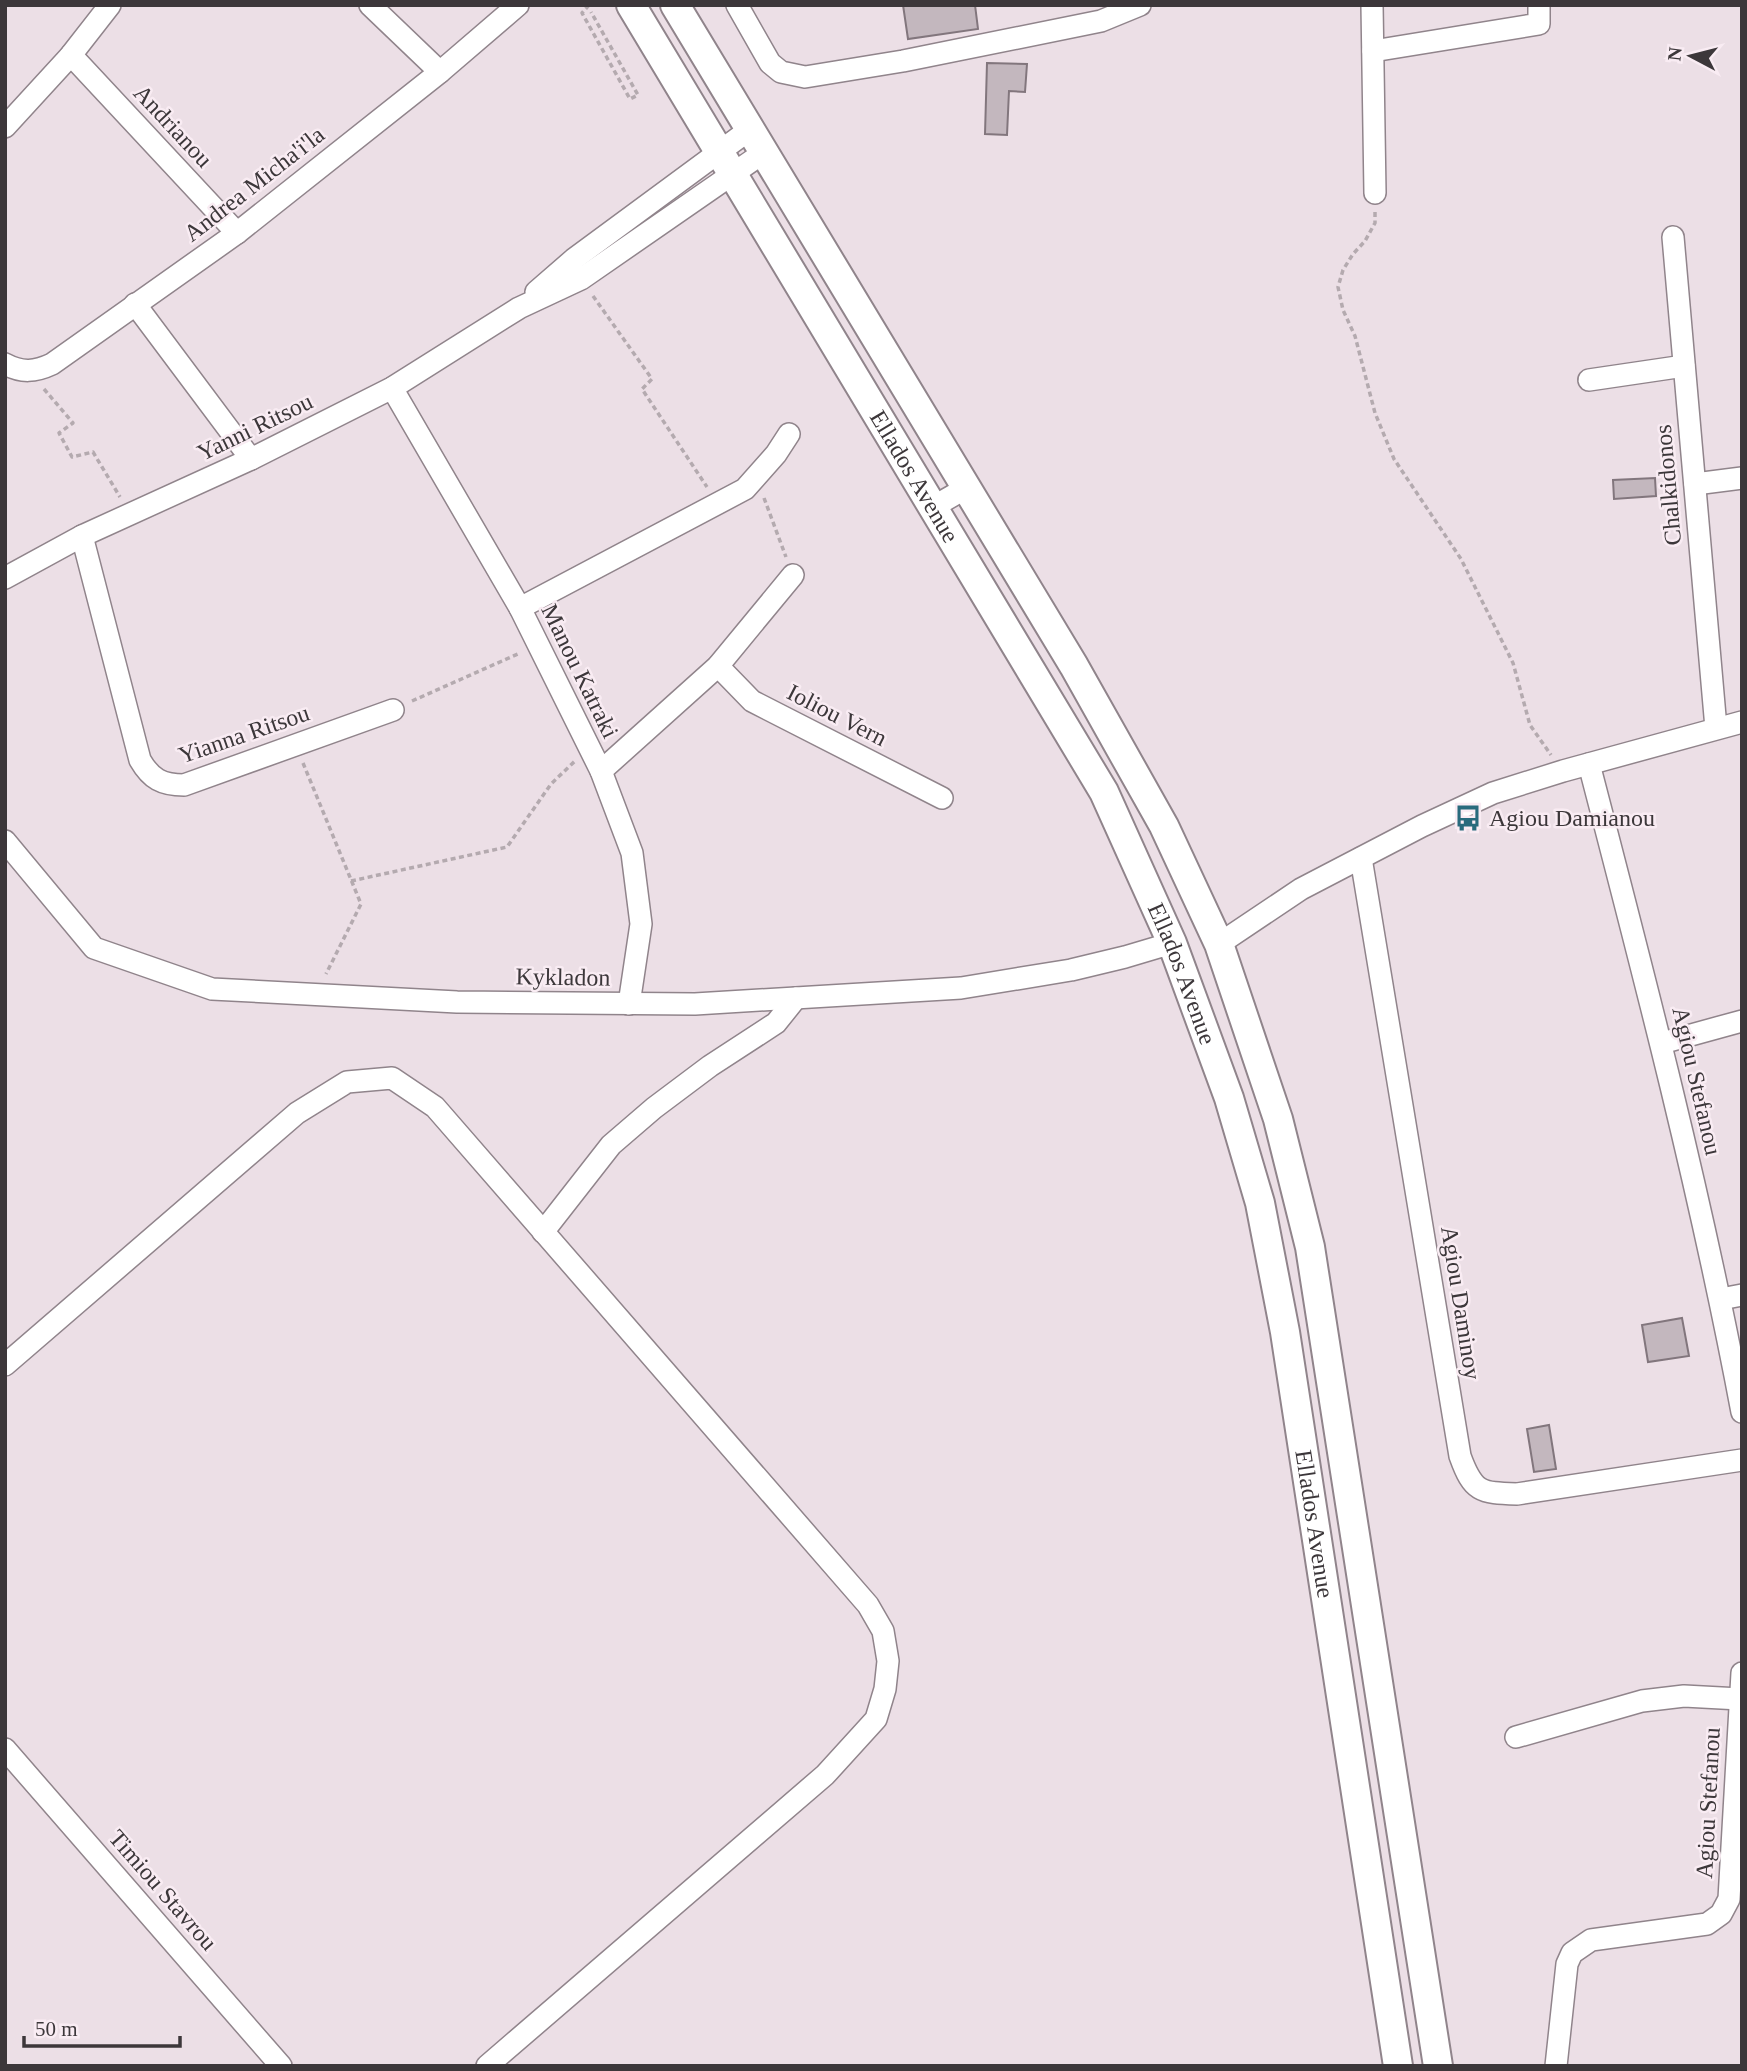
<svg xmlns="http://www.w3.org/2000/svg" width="1747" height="2071" font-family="'Times New Roman',serif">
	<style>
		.building { fill: #c3b7be; stroke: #82767d; stroke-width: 2 }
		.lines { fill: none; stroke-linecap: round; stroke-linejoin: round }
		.minor-casing { stroke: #90848b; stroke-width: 24 }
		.major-casing { stroke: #90848b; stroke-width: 32 }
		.path { stroke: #b4aaaf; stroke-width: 3.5; stroke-dasharray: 5 3.5; stroke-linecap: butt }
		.minor { stroke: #fff; stroke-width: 21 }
		.major { stroke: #fff; stroke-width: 28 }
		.labels { text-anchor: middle; stroke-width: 5; stroke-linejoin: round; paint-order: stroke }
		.street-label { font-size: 24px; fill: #3c373a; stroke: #f9ecf3 }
		.poi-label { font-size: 24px; fill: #3c373a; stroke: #f9ecf3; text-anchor: start }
	</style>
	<rect width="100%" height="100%" fill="#ecdfe6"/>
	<!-- building -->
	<g class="building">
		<polygon points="903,5 975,5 978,29 908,39"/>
		<polygon points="987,63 1027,64 1025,92 1009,91 1007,135 985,134"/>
		<polygon points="1655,478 1656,496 1614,499 1613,480"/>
		<polygon points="1682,1318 1689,1356 1648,1362 1642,1325"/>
		<polygon points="1549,1425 1556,1469 1534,1472 1527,1429"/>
	</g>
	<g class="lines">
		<!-- minor casing -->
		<g class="minor-casing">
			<g id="minor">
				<polyline points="370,5 440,72"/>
				<polyline points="737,5 770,63 781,72 805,77 903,61 1101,21 1140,5"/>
				<polyline points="1372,5 1375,193"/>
				<polyline points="1373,51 1539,24 1539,5"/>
				<polyline points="71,55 237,233"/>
				<polyline points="5,127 71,55 110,5"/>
				<polyline points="1673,237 1716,728"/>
				<polyline points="536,292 574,259 749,130"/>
				<polyline points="135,304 251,459"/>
				<path d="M5 364C22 373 35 372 52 364L237 233 440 72 518 5"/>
				<polyline points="1589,380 1684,366"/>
				<polyline points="392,388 520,608 601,771 632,853 641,924 629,1004"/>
				<polyline points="1695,484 1742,478"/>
				<polyline points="933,507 966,488"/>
				<path d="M82 536 140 760C151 779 162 785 184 785L393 710"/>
				<polyline points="5,578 82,536 251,459 392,388 519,308 581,279 763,153"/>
				<polyline points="520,608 745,489 776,454 789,434"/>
				<polyline points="718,666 752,701 942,798"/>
				<path d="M1589 764C1645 979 1701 1194 1742 1412"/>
				<polyline points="601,771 718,666 793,575"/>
				<polyline points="5,841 94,948 212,989 457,1002 695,1004 961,988 1071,970 1125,957 1172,943"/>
				<path d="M1361 858 1460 1456C1473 1492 1480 1493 1517 1494L1742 1460"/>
				<polyline points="1219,944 1301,889 1422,826 1493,793 1563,771 1742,722"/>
				<polyline points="1662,1043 1742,1021"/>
				<polyline points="543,1232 611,1145 654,1108 710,1066 776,1023 796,998"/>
				<polyline points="1721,1299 1742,1295"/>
				<polyline points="5,1365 297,1113 347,1082 392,1078 435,1107 868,1605 883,1631 888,1661 885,1689 876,1719 825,1775 487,2066"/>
				<polyline points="1516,1737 1642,1701 1684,1696 1740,1699"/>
				<polyline points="5,1749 281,2066"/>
				<polyline points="1556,2066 1567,1964 1572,1953 1591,1940 1707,1924 1721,1914 1729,1899 1742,1673"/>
			</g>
		</g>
		<!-- major casing -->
		<g class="major-casing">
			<g id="major">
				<path id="s1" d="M631 5 1104 792 1172 943 1229 1098 1260 1203 1285 1332 1398 2066"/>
				<polyline points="675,5 1074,666 1164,826 1219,944 1278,1119 1310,1247 1438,2066"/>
			</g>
		</g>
		<!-- path -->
		<g class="path">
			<polyline points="589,5 582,13 630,99 638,95 591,12"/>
			<polyline points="1375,212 1375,223 1365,241 1353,254 1343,270 1338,287 1343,310 1355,336 1375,413 1394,459 1461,559 1513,663 1530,725 1551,755"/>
			<polyline points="593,296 652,379 642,389 707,487"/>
			<polyline points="44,389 73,423 59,433 72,457 93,452 120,497"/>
			<polyline points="764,498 786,557"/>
			<polyline points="412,701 520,653"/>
			<polyline points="303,763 361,904 326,974"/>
			<polyline points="351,881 507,847 551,784 575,761"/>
		</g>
		<!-- minor -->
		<use href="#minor" class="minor"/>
		<!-- major -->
		<use href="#major" class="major"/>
	</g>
	<!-- icons -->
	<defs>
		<g id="bus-bare" transform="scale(2.1)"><path d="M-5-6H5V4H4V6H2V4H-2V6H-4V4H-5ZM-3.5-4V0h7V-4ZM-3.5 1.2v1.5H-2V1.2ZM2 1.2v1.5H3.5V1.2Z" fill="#286b7d" stroke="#f9ecf3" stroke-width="2.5" paint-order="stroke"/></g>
	</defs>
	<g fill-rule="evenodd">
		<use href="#bus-bare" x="1468" y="818"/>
	</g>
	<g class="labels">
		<!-- street labels -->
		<g class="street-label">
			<text transform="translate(173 126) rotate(47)" y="8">Andrianou</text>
			<text transform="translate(254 184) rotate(-38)" y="8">Andrea Micha'i'la</text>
			<text transform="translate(255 427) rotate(-26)" y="8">Yanni Ritsou</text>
			<text dy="8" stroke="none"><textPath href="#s1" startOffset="550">Ellados Avenue</textPath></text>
			<text transform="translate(1668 485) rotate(-95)" y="8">Chalkidonos</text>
			<text transform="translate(580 671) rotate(64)" y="8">Manou Katraki</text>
			<text transform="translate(837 715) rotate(27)" y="8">Ioliou Vern</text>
			<text transform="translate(244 734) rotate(-19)" y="8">Yianna Ritsou</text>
			<text dy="8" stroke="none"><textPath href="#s1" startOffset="1116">Ellados Avenue</textPath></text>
			<text transform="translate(563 977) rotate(1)" y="8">Kykladon</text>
			<text transform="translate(1697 1081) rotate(77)" y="8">Agiou Stefanou</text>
			<text transform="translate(1461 1303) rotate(81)" y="8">Agiou Daminoy</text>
			<text dy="8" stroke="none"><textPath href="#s1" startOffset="1684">Ellados Avenue</textPath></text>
			<text transform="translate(1708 1803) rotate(-87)" y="8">Agiou Stefanou</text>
			<text transform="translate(163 1890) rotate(49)" y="8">Timiou Stavrou</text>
		</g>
		<!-- poi labels -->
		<g class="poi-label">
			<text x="1489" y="826">Agiou Damianou</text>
		</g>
	</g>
	<!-- border -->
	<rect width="1747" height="2071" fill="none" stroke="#3c373a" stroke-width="14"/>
	<!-- north arrow -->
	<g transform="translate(1691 56) rotate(277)" stroke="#f9ecf3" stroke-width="5" paint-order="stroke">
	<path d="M0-5L12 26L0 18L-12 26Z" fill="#3c373a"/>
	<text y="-10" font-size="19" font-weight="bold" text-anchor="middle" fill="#3c373a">N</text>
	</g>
	<!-- scale -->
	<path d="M24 2036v10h156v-10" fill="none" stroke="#3c373a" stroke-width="3.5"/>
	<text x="35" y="2036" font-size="21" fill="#3c373a" stroke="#f9ecf3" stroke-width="5" paint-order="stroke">50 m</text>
</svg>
